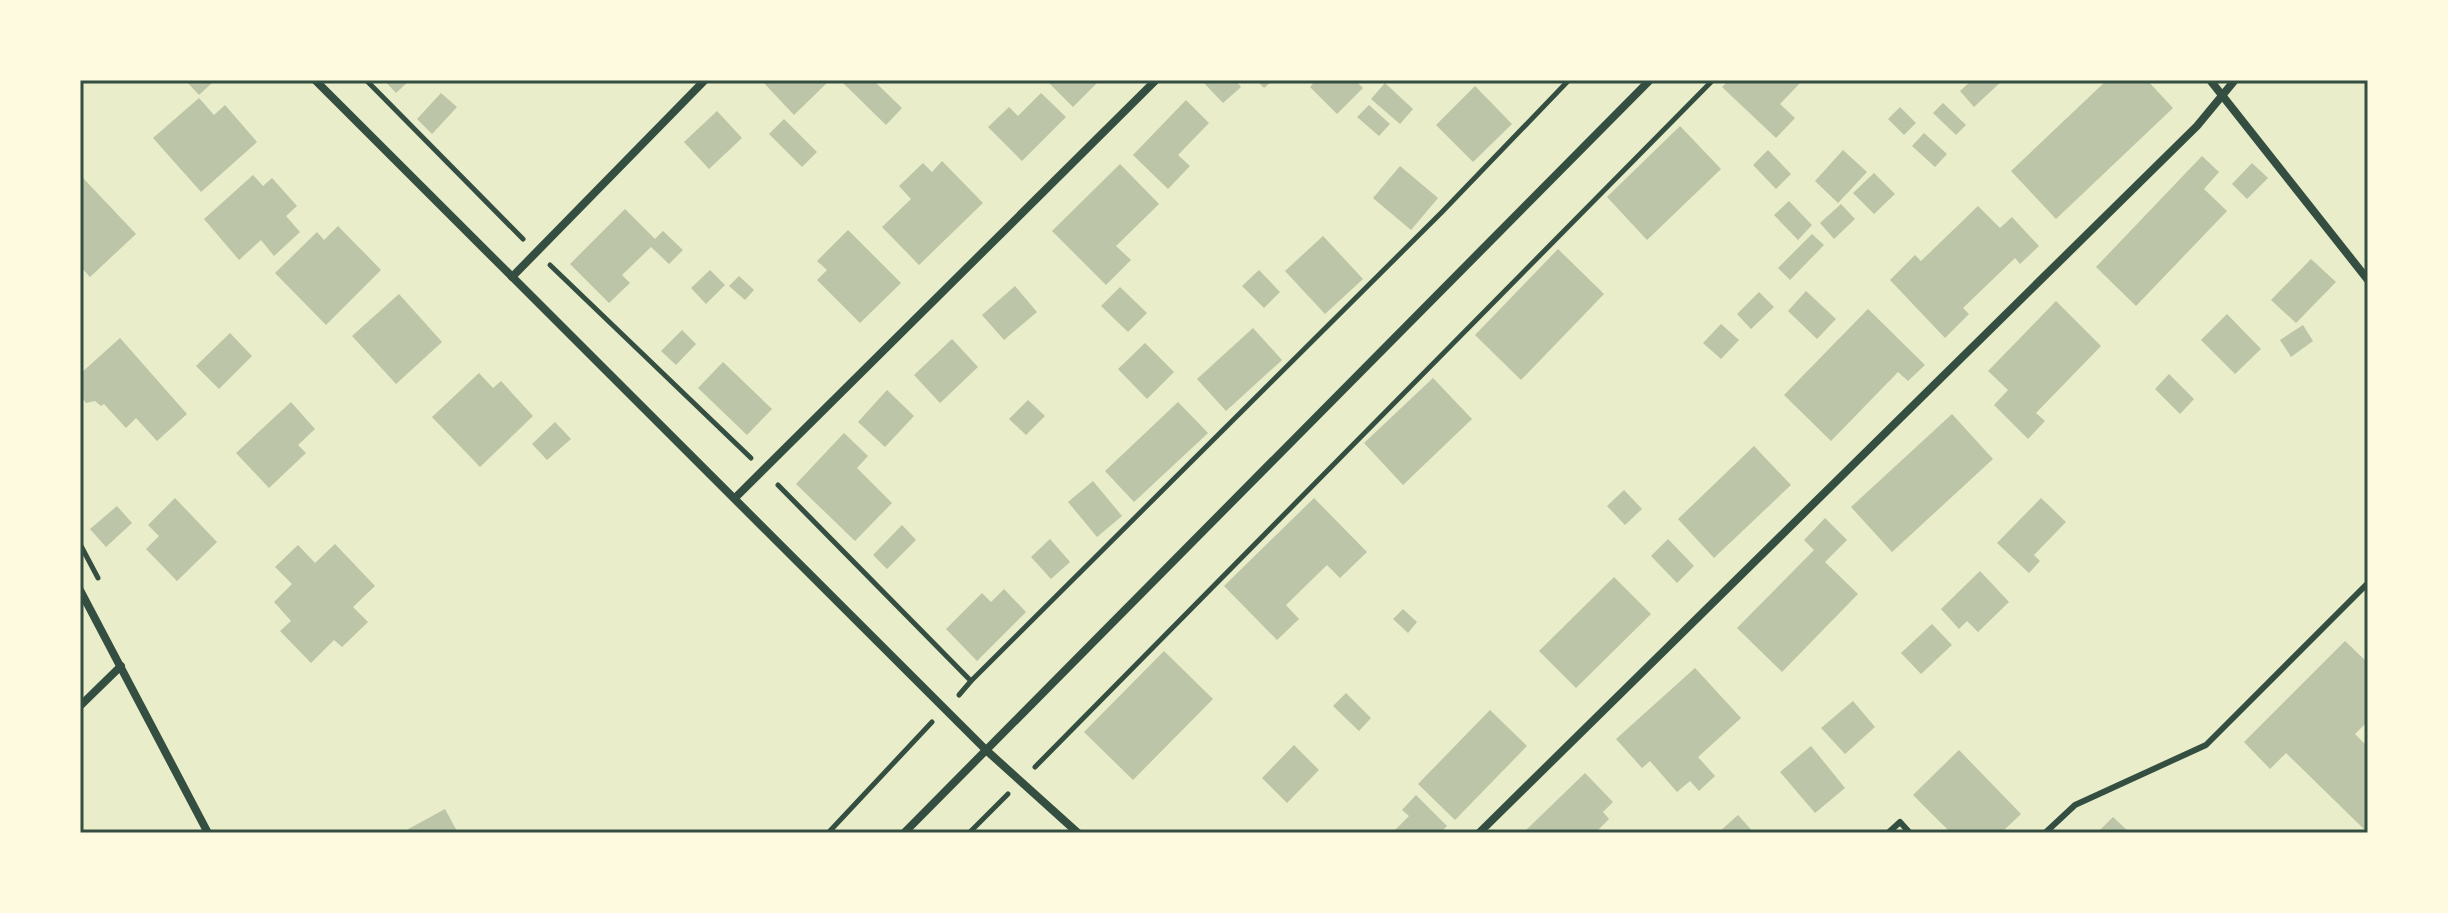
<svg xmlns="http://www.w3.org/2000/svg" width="2448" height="913" font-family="Barlow,sans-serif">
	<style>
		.building { fill: #bcc5a7 }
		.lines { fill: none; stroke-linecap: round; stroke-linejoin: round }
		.path { stroke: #344e41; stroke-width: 5 }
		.service { stroke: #344e41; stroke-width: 6 }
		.minor { stroke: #344e41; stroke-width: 8 }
		.neatline { fill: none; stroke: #344e41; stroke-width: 3 }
	</style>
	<rect width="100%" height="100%" fill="#e9edc9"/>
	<!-- building -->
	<g class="building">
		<polygon points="185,80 215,80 199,95"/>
		<polygon points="384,80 410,80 396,93"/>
		<polygon points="761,80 830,80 794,115"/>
		<polygon points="840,80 873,80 902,108 886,125"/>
		<polygon points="1046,80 1100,80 1073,107"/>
		<polygon points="1205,80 1235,80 1241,87 1223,103 1203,82"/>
		<polygon points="1256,80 1273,80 1264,88"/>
		<polygon points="1316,80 1355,80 1363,88 1337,114 1310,87"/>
		<polygon points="1729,80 1803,80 1780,104 1795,118 1776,138 1722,87"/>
		<polygon points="1972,80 2003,80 1974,107 1960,91"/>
		<polygon points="2107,80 2147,80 2173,108 2056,219 2011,171"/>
		<polygon points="1385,83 1413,109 1400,124 1371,99"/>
		<polygon points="1475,86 1512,124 1473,162 1436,125"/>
		<polygon points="441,93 457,107 432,134 417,119"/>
		<polygon points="1041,93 1066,117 1022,161 988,127 1009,107 1018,116"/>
		<polygon points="199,98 214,115 225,105 257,142 201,192 153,138"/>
		<polygon points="1186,100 1209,123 1178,155 1190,166 1168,189 1133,155"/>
		<polygon points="1943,103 1966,125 1956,135 1933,113"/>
		<polygon points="1369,105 1390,124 1379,136 1357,117"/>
		<polygon points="1900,107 1916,123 1904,135 1888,119"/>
		<polygon points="717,111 742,138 709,169 684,142"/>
		<polygon points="784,119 817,152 802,167 769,134"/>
		<polygon points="1680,126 1721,169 1647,240 1607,197"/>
		<polygon points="1924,133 1947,154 1935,167 1912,146"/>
		<polygon points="1768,150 1791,174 1776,189 1753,165"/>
		<polygon points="1843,150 1867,172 1838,203 1815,181"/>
		<polygon points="2202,156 2219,172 2204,189 2227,211 2136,306 2096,267"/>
		<polygon points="942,161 983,203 919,265 882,227 911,199 899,186 923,163 932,172"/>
		<polygon points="2252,163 2268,178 2247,199 2232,184"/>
		<polygon points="1120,164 1159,204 1116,246 1131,260 1106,285 1052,231"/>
		<polygon points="1400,166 1438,198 1411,230 1373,198"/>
		<polygon points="1874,173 1895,194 1874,214 1853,193"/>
		<polygon points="253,175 263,186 272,178 297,206 286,216 300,232 274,256 261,240 239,260 204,219"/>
		<polygon points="83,178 136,234 90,277 80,266 80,181"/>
		<polygon points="1789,201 1812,225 1798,240 1774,215"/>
		<polygon points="1841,204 1855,219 1834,239 1820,223"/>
		<polygon points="1978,206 2000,228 2012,217 2039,246 2020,264 2015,258 1963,308 1969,314 1945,338 1890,280 1915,255 1921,261"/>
		<polygon points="625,209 655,239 663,231 683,250 669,264 651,247 622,275 630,283 609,303 570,264"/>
		<polygon points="338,226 381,270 326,325 275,273 317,232 324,240"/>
		<polygon points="848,230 901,283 860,323 817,280 827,270 817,261"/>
		<polygon points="1812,234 1824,245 1790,280 1778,268"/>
		<polygon points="1323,236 1363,279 1325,314 1285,271"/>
		<polygon points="1558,249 1604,294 1521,380 1475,335"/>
		<polygon points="2311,259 2336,282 2296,323 2271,300"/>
		<polygon points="710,270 725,285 706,304 691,288"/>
		<polygon points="1259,270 1280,292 1264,308 1242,286"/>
		<polygon points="739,276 754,290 745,300 729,286"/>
		<polygon points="1015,286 1037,312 1004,340 982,315"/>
		<polygon points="1120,287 1147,313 1128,332 1101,306"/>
		<polygon points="1806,291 1836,319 1817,339 1788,311"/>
		<polygon points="1759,292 1774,307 1751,329 1737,314"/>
		<polygon points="399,294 442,342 396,384 352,336"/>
		<polygon points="2056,301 2101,346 2036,413 2045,421 2028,439 1994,405 2008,390 1988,371"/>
		<polygon points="1868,309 1925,365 1908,381 1898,372 1831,441 1784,395"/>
		<polygon points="2227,314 2261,349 2235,374 2201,340"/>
		<polygon points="1721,324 1739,340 1721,359 1703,343"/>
		<polygon points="2303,325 2313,341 2291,357 2280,340"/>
		<polygon points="1253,328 1282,360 1226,411 1197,379"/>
		<polygon points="682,330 696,344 676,365 661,351"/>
		<polygon points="230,333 252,356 219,389 196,366"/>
		<polygon points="120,338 187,414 157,441 136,418 126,428 104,404 101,406 95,401 86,403 80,395 80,374"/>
		<polygon points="952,339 978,367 940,403 914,375"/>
		<polygon points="1145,343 1174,372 1147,399 1118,369"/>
		<polygon points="723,362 772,409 747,435 698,388"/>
		<polygon points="479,373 493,388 501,381 533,416 480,467 432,417"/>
		<polygon points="2169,374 2194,399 2180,414 2155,389"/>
		<polygon points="1433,378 1472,419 1403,485 1364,443"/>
		<polygon points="887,390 914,416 885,447 858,422"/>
		<polygon points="1028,400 1045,416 1026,435 1009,419"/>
		<polygon points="291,402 315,429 298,445 306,453 269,488 236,453"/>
		<polygon points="1178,402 1208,433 1134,502 1105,471"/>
		<polygon points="1952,414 1993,459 1892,552 1851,507"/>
		<polygon points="555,422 571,439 547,460 532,444"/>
		<polygon points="844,433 868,456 857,468 892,503 855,541 796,484"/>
		<polygon points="1754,446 1791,485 1714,558 1678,519"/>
		<polygon points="1093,481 1122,516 1097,537 1068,502"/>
		<polygon points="1624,490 1642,509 1625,525 1607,506"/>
		<polygon points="175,498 217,542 177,581 146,549 159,536 148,525"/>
		<polygon points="1314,498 1367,552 1340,578 1327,565 1286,605 1299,619 1277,640 1224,586"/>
		<polygon points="2041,498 2066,522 2034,555 2040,561 2029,573 1997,543"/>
		<polygon points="117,506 132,523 106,547 90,529"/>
		<polygon points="1825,518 1847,540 1825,562 1858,594 1782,672 1737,628 1814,550 1804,540"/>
		<polygon points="902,525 916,540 887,569 873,555"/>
		<polygon points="1050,539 1070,562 1051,579 1031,557"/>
		<polygon points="1668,539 1694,566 1677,583 1651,556"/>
		<polygon points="335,544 375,586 353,607 368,622 342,647 334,640 311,663 280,631 291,621 274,602 292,584 275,567 298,545 315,563"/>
		<polygon points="1980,571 2009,602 1978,632 1967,621 1959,629 1941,609"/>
		<polygon points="1614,577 1651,614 1576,688 1539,651"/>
		<polygon points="1004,589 1026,612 977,661 946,629 982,593 991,602"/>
		<polygon points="1403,609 1417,622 1408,633 1393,619"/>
		<polygon points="1932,624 1952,645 1921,674 1901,653"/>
		<polygon points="2345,641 2368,663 2368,721 2355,734 2368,747 2368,833 2286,753 2270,769 2244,742"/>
		<polygon points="1164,651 1213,699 1133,780 1084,732"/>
		<polygon points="1695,668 1741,718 1698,757 1715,776 1699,791 1690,781 1677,792 1650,761 1642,768 1616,739"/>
		<polygon points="1346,693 1371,718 1359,731 1333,706"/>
		<polygon points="1853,701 1875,727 1845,754 1821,728"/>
		<polygon points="1490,710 1527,746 1455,820 1418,784"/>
		<polygon points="1294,745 1319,770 1287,803 1262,778"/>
		<polygon points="1811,746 1845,788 1815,813 1780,772"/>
		<polygon points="1959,750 2021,814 2001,833 1951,833 1913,795"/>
		<polygon points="1585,773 1613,802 1603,812 1609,819 1595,833 1523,833"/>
		<polygon points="1416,795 1447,826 1440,833 1392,833 1409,816 1402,810"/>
		<polygon points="445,809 458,833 401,833"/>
		<polygon points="1738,815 1754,833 1718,833"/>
		<polygon points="2113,817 2130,833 2097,833"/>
	</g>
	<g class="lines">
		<!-- path -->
		<g class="path">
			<polyline points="366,80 523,239"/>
			<polyline points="550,265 751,458"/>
			<polyline points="778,485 971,681 1442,212 1569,80"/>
			<polyline points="80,544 98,578"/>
			<polyline points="959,695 971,681"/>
			<polyline points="1035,767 1713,80"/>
			<polyline points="828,833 932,722"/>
			<polyline points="969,833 1008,794"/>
		</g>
		<!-- service -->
		<g class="service">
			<polyline points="1888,833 1900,822 1910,833"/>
			<polyline points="2045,833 2075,805 2206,745 2368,583"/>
		</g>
		<!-- minor -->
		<g class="minor">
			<polyline points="315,80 986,750 1078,833"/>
			<polyline points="2210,80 2368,280"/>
			<polyline points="512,277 705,80"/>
			<polyline points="735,498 1156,80"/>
			<polyline points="80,590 208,833"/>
			<polyline points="80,706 121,666"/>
			<polyline points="904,833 1650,80"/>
			<polyline points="1479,833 2197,126 2235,80"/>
		</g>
	</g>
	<!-- border -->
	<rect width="2448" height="913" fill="none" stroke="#fefae0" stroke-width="164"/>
	<rect x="82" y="82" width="2284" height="749" class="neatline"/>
</svg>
